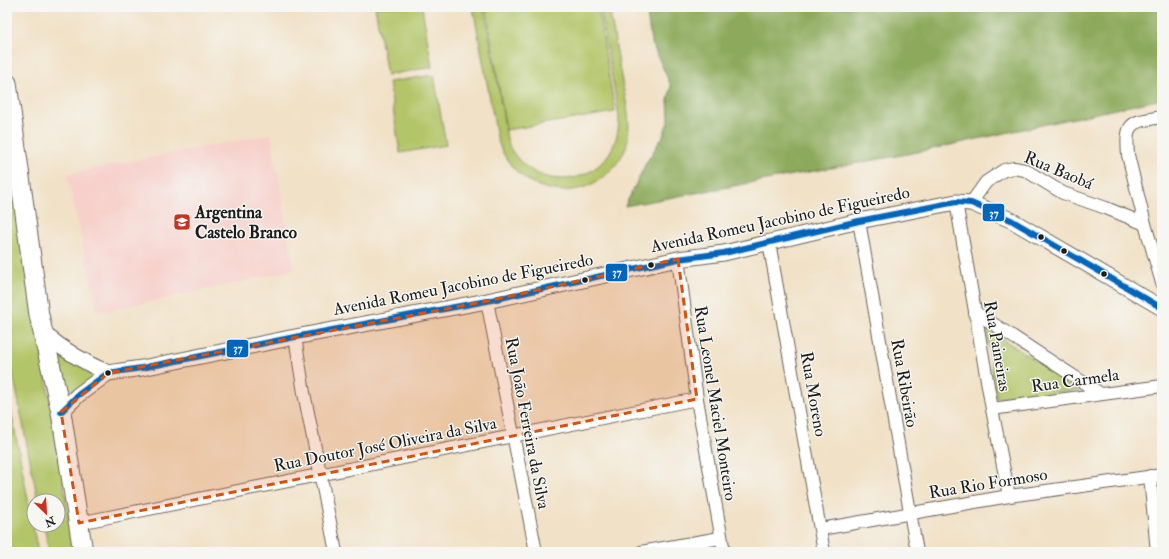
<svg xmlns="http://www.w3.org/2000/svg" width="1169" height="559" font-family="'IM FELL Double Pica',serif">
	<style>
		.built { fill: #f7d0cb }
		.green { fill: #b2c568; stroke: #677042 }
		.forest { fill: #8daa5c; stroke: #54633c }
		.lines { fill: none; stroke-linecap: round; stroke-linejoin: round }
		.minor-casing { stroke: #676158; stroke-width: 14 }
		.tertiary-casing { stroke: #676158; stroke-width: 17 }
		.trunk-casing { stroke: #676158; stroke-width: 21 }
		.minor { stroke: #fff; stroke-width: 12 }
		.tertiary { stroke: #fff; stroke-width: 15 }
		.trunk { stroke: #fff; stroke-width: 19 }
		.bus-1-casing { stroke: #f6f6f2; stroke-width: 9 }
		.bus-1 { stroke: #0065bd; stroke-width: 6 }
		.marked { fill: #d4530e; fill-opacity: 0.2; stroke: #d4530e; stroke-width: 3; stroke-dasharray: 8 5; stroke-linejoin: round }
		.bus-dot { fill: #1c1c1c; stroke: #f6f6f2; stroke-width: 1.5 }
		.labels { text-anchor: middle; stroke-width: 3; stroke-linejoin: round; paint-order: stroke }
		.street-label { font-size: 17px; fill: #1c1c1c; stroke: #f6f6f2 }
		.poi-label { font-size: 17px; font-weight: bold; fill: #1c1c1c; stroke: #f6f6f2; text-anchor: start }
		.line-badge { stroke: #f6f6f2; stroke-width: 1.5 }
		.badge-label { font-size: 11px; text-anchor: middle; font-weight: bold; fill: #fff }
	</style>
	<rect width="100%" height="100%" fill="#f6f6f2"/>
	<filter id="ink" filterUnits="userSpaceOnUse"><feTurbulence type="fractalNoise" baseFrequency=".025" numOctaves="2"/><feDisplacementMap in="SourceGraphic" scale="8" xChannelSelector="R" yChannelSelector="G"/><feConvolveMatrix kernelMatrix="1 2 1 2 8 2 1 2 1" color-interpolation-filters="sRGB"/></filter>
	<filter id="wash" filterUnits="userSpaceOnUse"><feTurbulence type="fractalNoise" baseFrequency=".012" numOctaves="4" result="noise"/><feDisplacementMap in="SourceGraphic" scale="16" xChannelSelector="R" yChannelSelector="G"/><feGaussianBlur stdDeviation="0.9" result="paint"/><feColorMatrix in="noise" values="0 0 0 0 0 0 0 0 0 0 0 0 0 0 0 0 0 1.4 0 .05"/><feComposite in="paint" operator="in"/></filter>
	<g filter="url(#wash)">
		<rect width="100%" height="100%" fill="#f1e1c6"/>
		<!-- built -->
		<polygon class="built" points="271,134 294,270 98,313 67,174"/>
		<!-- green -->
		<g class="green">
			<polygon points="375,7 422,7 432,67 387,75"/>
			<path d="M473 7H484L508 144C538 203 620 183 619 117L600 7H609C613 30 617 53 621 76 625 99 633 124 626 147 622 158 616 165 609 172 570 209 510 188 497 137Z"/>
			<polygon points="486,7 598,7 615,112 506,130"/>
			<polygon points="434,75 446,145 400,153 389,82"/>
			<polygon points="7,140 75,552 49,552 44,525 58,525 58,501 38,501 7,343"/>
			<polygon points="986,328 1080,390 996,398"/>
			<polygon points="44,334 101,374 62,408"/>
			<polygon points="7,389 38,552 7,552"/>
		</g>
		<!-- forest -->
		<polygon class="forest" points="646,7 1162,7 1162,99 918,152 625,206 646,163 663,136 669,119 668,100 671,86 651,41"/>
	</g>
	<g filter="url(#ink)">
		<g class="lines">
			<!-- minor casing -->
			<g class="minor-casing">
				<g id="minor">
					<path d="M1162 117C1132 122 1125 120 1128 155L1145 224 1162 283"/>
					<polyline points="956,202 992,409 1009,496"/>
					<polyline points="971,203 986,182 1004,170 1014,168 1025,170 1063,193 1106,208 1145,224"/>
					<polyline points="859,221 917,552"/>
					<polyline points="769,242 824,552"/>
					<polyline points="678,259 697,399 724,552"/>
					<polyline points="487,301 536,552"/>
					<polyline points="975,312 1101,394"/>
					<polyline points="295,337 304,393 336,552"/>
					<polyline points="992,409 1162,386"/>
					<polyline points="1150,476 1157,552"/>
					<polyline points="79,523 697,399"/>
					<polyline points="821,529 1009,496 1162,475"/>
					<polyline points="641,552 720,538"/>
				</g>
			</g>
			<!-- tertiary casing -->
			<g class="tertiary-casing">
				<g id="tertiary">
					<path d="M44 334C64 350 85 363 108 373"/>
					<polyline points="61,412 78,395 108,373 142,368 295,337 487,301 678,259 724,253 859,221 956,202 971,203 1011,220 1162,308"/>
				</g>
			</g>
			<!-- trunk casing -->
			<g class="trunk-casing">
				<polyline id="trunk" points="7,83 39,315 61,412 83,552"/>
			</g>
			<!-- minor -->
			<use href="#minor" class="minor"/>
			<!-- tertiary -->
			<use href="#tertiary" class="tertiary"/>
			<!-- trunk -->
			<use href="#trunk" class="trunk"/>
			<!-- bus-1 casing -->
			<g class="bus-1-casing">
				<polyline id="bus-1" points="61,412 78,395 108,373 142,368 295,337 487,301 678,259 724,253 859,221 956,202 971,203 1011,220 1162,308"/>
			</g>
			<!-- bus-1 -->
			<use href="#bus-1" class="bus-1"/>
		</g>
	</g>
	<!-- marked area -->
	<path class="marked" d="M678 259 697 399 79 523 61 412 108 373 487 301Z"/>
	<!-- icons -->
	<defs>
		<g id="school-square" transform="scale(0.9)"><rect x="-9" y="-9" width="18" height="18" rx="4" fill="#c8321e" stroke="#f6f6f2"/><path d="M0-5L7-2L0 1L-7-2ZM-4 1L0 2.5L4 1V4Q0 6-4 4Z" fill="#fff"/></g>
	</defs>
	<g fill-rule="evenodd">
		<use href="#school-square" x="182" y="222"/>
	</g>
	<!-- markers -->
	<g class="bus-dot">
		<circle cx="1041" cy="237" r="3.5"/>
		<circle cx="1064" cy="251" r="3.5"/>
		<circle cx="651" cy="265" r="3.5"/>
		<circle cx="1104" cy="274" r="3.5"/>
		<circle cx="585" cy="280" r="3.5"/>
		<circle cx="108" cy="373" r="3.5"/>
	</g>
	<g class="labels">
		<!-- street labels -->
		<g class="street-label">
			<text transform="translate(1059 170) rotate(23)" y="6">Rua Baobá</text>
			<text transform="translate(780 219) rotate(-12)" y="6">Avenida Romeu Jacobino de Figueiredo</text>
			<text transform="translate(463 284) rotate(-11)" y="6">Avenida Romeu Jacobino de Figueiredo</text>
			<text transform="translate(998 346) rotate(80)" y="6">Rua Paineiras</text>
			<text transform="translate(1075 380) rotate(-8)" y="6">Rua Carmela</text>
			<text transform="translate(905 383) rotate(80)" y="6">Rua Ribeirão</text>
			<text transform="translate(814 394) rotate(80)" y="6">Rua Moreno</text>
			<text transform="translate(716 403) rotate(81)" y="6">Rua Leonel Maciel Monteiro</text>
			<text transform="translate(528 423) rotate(79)" y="6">Rua João Ferreira da Silva</text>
			<text transform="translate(385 444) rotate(-11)" y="6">Rua Doutor José Oliveira da Silva</text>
			<text transform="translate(988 483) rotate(-9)" y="6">Rua Rio Formoso</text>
		</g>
		<!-- poi labels -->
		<g class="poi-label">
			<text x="195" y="218">Argentina<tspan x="195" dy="20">Castelo Branco</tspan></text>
		</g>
	</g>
	<g class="line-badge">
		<rect x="982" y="203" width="23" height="19" rx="4" fill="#0065bd"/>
		<rect x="605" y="263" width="23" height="19" rx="4" fill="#0065bd"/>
		<rect x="226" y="339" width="23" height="19" rx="4" fill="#0065bd"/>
	</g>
	<g class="badge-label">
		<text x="994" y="217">37</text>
		<text x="617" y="276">37</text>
		<text x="238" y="352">37</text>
	</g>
	<!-- margin -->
	<rect width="1169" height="559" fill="none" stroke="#f6f6f2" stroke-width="24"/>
	<!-- north arrow -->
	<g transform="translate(46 513) rotate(155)"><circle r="19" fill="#f6f6f2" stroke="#9f9f9c"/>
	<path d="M0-3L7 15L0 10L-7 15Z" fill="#c8321e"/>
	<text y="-6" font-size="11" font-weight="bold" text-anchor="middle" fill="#1c1c1c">N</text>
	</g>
</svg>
